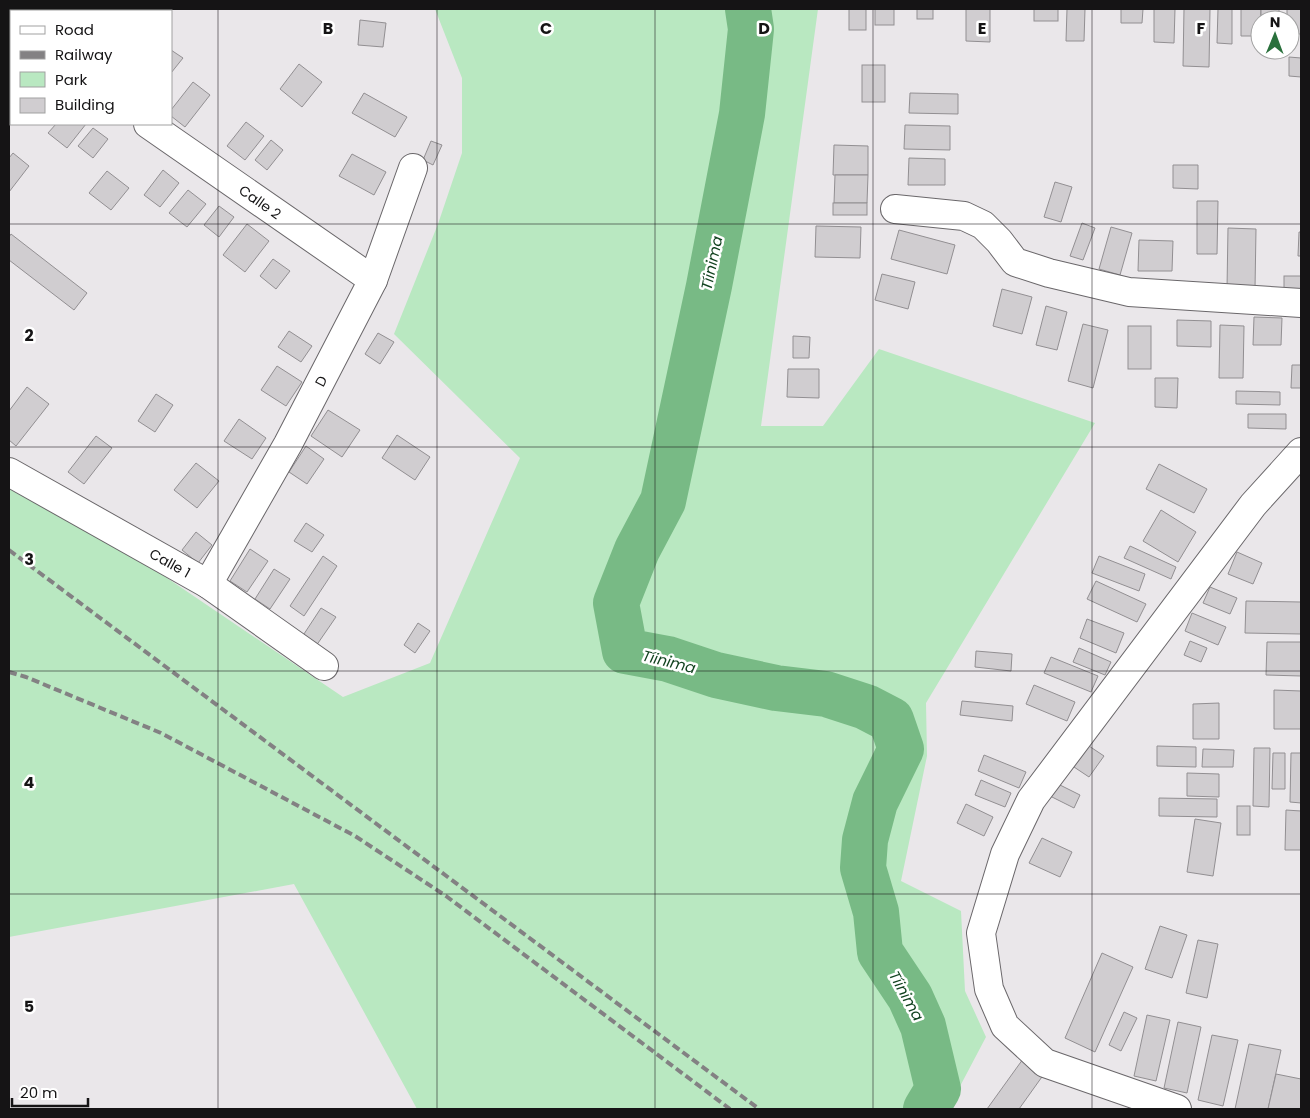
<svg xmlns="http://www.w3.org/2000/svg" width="1310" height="1118" font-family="Poppins,sans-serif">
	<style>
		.green { fill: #b9e8c1 }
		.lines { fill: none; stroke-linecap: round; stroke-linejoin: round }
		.river { stroke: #78ba85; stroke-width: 46 }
		.building { fill: #d0cdd0; stroke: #928f92 }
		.minor-casing { stroke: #6a676a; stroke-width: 30 }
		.minor { stroke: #fff; stroke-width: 28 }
		.rail { stroke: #838183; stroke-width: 4; stroke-dasharray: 8 4; stroke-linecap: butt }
		.grid { fill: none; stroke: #151415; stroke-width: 1; stroke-opacity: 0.55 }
		.labels { text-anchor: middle; stroke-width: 5; stroke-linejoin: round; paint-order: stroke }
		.street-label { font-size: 14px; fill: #151415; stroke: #fff }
		.water-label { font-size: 15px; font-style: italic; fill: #11421f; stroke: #fff }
		.grid-label { font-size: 16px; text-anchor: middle; font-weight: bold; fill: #151415; stroke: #fff; stroke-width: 5; stroke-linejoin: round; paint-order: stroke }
	</style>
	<rect width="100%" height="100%" fill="#eae7ea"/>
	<!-- green -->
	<polygon class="green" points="435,9 818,9 761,426 823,426 879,349 1095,423 926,703 927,756 901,881 961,911 965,991 986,1037 948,1109 417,1109 294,884 9,937 9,471 343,697 430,663 520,458 394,334 438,224 462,153 462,78"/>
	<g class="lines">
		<!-- river -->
		<polyline class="river" points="748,9 751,29 742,114 709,286 663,501 637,550 616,603 625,651 668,659 716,675 776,688 826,694 866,707 891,720 901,749 875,802 865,840 863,868 876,912 880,952 910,997 923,1026 938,1089 926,1109"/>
	</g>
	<!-- building -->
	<g class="building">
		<polygon points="33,9 64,9 62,11 37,11"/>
		<polygon points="151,9 166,9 164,11 154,11"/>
		<rect x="849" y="9" width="17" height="21"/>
		<rect x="875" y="9" width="19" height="16"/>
		<rect x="917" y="9" width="16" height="10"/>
		<polygon points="966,9 990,9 990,42 966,41"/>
		<rect x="1034" y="9" width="24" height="12"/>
		<polygon points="1067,9 1085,9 1084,41 1066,41"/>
		<polygon points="1121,9 1143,9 1142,23 1121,23"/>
		<polygon points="1154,9 1175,9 1174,43 1154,42"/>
		<polygon points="1184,9 1210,9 1209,67 1183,66"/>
		<polygon points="1218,9 1232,9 1232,44 1217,43"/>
		<polygon points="1241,9 1261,9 1260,36 1241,36"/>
		<rect x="1261" y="9" width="18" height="11"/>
		<polygon points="1287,9 1301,9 1301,34 1290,34 1290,20 1287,20"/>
		<polygon points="360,20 386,23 383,47 358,45"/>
		<polygon points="171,50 183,58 171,73"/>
		<polygon points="1289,57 1301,58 1301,77 1289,76"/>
		<polygon points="299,64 322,82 302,107 280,89"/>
		<rect x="862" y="65" width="23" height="37"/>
		<polygon points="193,82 210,95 185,127 171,116 171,110"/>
		<polygon points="364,93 407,117 395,137 352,113"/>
		<polygon points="910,93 958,94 958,114 909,113"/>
		<polygon points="246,122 264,136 245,160 227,146"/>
		<polygon points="56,124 86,124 67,148 48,133"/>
		<polygon points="905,125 950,126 950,150 904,149"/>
		<polygon points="93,128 108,139 93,158 78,146"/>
		<polygon points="271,140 283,150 267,170 255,160"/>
		<polygon points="431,141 442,145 433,165 423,160"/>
		<polygon points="834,145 868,146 868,175 833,175"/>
		<polygon points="13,153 29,166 9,192 9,158"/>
		<polygon points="352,154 386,172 374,195 339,176"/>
		<polygon points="909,158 945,159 945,185 908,185"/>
		<polygon points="1173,165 1198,165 1198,189 1173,188"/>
		<polygon points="163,170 179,183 160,207 144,195"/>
		<polygon points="107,171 129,188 111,210 89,193"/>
		<polygon points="835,175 868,175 867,203 834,203"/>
		<polygon points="1055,182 1072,187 1061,222 1044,217"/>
		<polygon points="188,190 206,204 187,227 169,213"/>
		<polygon points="1197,201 1218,201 1217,254 1197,254"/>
		<rect x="833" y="203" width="34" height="12"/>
		<polygon points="219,206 234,217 219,237 204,225"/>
		<polygon points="1082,223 1095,228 1083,260 1070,256"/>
		<polygon points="247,224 269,241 245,272 223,255"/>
		<polygon points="816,226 861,227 860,258 815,257"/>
		<polygon points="1111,227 1132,233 1120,275 1099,269"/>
		<polygon points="1228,228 1256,229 1255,289 1227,289"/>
		<polygon points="899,230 955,245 947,274 891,259"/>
		<polygon points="1299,232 1301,232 1301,256 1298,256"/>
		<polygon points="11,234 87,293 74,310 9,260 9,237"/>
		<polygon points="1139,240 1173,241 1172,271 1138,271"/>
		<polygon points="273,259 290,271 276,289 260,276"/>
		<polygon points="882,274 915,282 908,309 875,300"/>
		<rect x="1284" y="276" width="17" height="20"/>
		<polygon points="1002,289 1032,297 1022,334 993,326"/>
		<polygon points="1046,306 1067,312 1057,350 1036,345"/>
		<polygon points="1254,317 1282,318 1281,345 1253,345"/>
		<polygon points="1177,320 1211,321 1211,347 1177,346"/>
		<polygon points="1083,324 1108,330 1093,388 1068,381"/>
		<polygon points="1220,325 1244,326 1243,378 1219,378"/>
		<rect x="1128" y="326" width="23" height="43"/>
		<polygon points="289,331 312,346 301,362 278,347"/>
		<polygon points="378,333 394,342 380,364 365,354"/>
		<polygon points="793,336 810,337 809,358 793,358"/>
		<polygon points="1292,365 1301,365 1301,388 1291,388"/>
		<polygon points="277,366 302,382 286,406 261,390"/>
		<polygon points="788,369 819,369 819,398 787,397"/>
		<polygon points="1155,378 1178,378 1177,408 1155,407"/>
		<polygon points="27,387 49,404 16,446 9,440 9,411"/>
		<polygon points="1236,391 1280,392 1280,405 1236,404"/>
		<polygon points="156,394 173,405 155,432 138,421"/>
		<polygon points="328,410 360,430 342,457 311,436"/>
		<polygon points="1248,414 1286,414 1286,429 1248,428"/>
		<polygon points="239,419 266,438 252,459 224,441"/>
		<polygon points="397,435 430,457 415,480 382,458"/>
		<polygon points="96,436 112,448 84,484 68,472"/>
		<polygon points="306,446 324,459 307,484 289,472"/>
		<polygon points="196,463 219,481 197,508 174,490"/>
		<polygon points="1159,464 1207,489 1194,513 1146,489"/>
		<polygon points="1161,510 1196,532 1178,562 1143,541"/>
		<polygon points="306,523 324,535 312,552 294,541"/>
		<polygon points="196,532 212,545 198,563 182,550"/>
		<polygon points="1130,546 1176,567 1171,579 1124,558"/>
		<polygon points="250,549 268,561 247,592 230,581"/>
		<polygon points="1237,552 1262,563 1253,584 1228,574"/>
		<polygon points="323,556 337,566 304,616 290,606"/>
		<polygon points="1099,556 1145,574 1139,591 1092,573"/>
		<polygon points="274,569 290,579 270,609 255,599"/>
		<polygon points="1096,581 1146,604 1137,622 1087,599"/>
		<polygon points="1210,587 1237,598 1230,614 1203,603"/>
		<polygon points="1246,601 1301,602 1301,634 1245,633"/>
		<polygon points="321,608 336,617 316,646 302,637"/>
		<polygon points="1192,613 1226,627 1218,645 1185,631"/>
		<polygon points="1087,619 1124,633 1116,653 1080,638"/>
		<polygon points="418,623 430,631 415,653 404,645"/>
		<polygon points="1190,641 1207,648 1201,662 1184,655"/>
		<polygon points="1267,642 1301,642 1301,676 1266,675"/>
		<polygon points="1079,648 1111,662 1105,675 1073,662"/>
		<polygon points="976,651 1012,654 1011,671 975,667"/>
		<polygon points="1051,657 1098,676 1091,692 1044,673"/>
		<polygon points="1034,685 1075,702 1067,721 1026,704"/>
		<polygon points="1274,690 1301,691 1301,729 1274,729"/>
		<polygon points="962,701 1013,706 1012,721 960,715"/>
		<polygon points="1219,703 1219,739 1193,739 1193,704"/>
		<polygon points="1086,744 1104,756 1089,777 1071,765"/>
		<polygon points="1157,746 1196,747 1196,767 1157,766"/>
		<polygon points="1254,748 1270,748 1269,807 1253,806"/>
		<polygon points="1203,749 1234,750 1233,767 1202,767"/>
		<polygon points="1273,753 1285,753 1285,789 1272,789"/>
		<polygon points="1291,753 1301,753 1301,803 1290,802"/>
		<polygon points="984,755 1026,772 1019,788 978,771"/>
		<polygon points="1187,773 1219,774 1219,797 1187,796"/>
		<polygon points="981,780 1011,793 1005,807 975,795"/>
		<polygon points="1050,780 1080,795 1074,808 1044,793"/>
		<polygon points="1159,798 1217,799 1217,817 1159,816"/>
		<polygon points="966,804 993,817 984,836 957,823"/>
		<rect x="1237" y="806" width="13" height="29"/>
		<polygon points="1286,810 1301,811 1301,850 1285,850"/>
		<polygon points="1195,819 1221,823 1213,876 1187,872"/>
		<polygon points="1042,838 1072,852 1060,877 1029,863"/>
		<polygon points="1160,926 1187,935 1172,978 1145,969"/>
		<polygon points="1198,940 1218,944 1207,998 1186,993"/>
		<polygon points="1102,953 1133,967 1095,1052 1065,1038"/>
		<polygon points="1124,1012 1137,1018 1121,1051 1109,1045"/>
		<polygon points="1147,1015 1170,1020 1156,1081 1134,1076"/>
		<polygon points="1178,1022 1201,1027 1187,1093 1164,1088"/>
		<polygon points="1212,1035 1238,1040 1223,1106 1198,1100"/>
		<polygon points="1249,1044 1281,1050 1268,1109 1235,1109"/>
		<polygon points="1023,1059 1044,1074 1019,1109 987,1109"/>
		<polygon points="1276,1074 1301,1079 1301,1109 1268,1109"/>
	</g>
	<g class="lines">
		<!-- minor casing -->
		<g class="minor-casing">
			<g id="minor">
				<polyline points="9,27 11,29"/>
				<polyline points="148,124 373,280"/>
				<polyline points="895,209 964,216 983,225 999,241 1015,262 1049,273 1129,292 1301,303"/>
				<polyline points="9,472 208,584 324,666"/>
				<polyline points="208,584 288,444 373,280 413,168"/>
				<polyline points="1177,1109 1045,1063 1005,1026 989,989 981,933 1005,854 1031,800 1253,505 1301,452"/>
			</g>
		</g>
		<!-- minor -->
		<use href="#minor" class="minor"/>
		<!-- rail -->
		<g class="rail">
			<polyline points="9,550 759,1109"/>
			<polyline points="9,672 26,677 161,733 355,836 446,896 730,1109"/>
		</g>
	</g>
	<!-- grid -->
	<path class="grid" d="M218 9V1109M437 9V1109M655 9V1109M873 9V1109M1092 9V1109M9 224H1301M9 447H1301M9 671H1301M9 894H1301"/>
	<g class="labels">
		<!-- street labels -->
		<g class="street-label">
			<text transform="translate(260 202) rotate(35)" y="5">Calle 2</text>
			<text transform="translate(321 381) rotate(-63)" y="5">D</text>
			<text transform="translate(170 563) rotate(29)" y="5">Calle 1</text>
		</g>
		<!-- water labels -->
		<g class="water-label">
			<text transform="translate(712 263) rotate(-78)" y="5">Tíinima</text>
			<text transform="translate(669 662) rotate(14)" y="5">Tíinima</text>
			<text transform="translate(906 996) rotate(61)" y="5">Tíinima</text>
		</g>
	</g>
	<g class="grid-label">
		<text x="328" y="34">B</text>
		<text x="546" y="34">C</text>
		<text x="764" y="34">D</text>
		<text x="982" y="34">E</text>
		<text x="1201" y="34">F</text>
		<text x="29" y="341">2</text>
		<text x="29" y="565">3</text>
		<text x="29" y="788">4</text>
		<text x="29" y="1012">5</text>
	</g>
	<!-- border -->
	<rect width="1310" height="1118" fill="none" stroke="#151415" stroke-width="20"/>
	<!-- legend -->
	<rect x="10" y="10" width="162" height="115" fill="#ffffff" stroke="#a1a1a1"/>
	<rect x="20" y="26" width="25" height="8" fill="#ffffff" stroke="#a1a1a1"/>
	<text x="55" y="35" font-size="15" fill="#151415">Road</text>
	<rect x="20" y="51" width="25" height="8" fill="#838183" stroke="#a1a1a1"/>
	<text x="55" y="60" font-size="15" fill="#151415">Railway</text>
	<rect x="20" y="72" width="25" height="15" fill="#b9e8c1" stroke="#a1a1a1"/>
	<text x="55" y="85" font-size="15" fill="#151415">Park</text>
	<rect x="20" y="98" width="25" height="15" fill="#d0cdd0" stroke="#a1a1a1"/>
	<text x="55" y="110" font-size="15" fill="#151415">Building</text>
	<!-- north arrow -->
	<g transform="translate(1275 35) rotate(1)"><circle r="24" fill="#ffffff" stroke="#a1a1a1"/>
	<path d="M0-4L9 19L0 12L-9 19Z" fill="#29703c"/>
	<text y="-8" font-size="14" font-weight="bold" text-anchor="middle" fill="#151415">N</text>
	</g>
	<!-- scale -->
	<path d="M12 1098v8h76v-8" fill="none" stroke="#151415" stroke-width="2.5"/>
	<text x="20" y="1098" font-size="15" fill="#151415" stroke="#ffffff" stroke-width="4" paint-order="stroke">20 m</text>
</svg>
